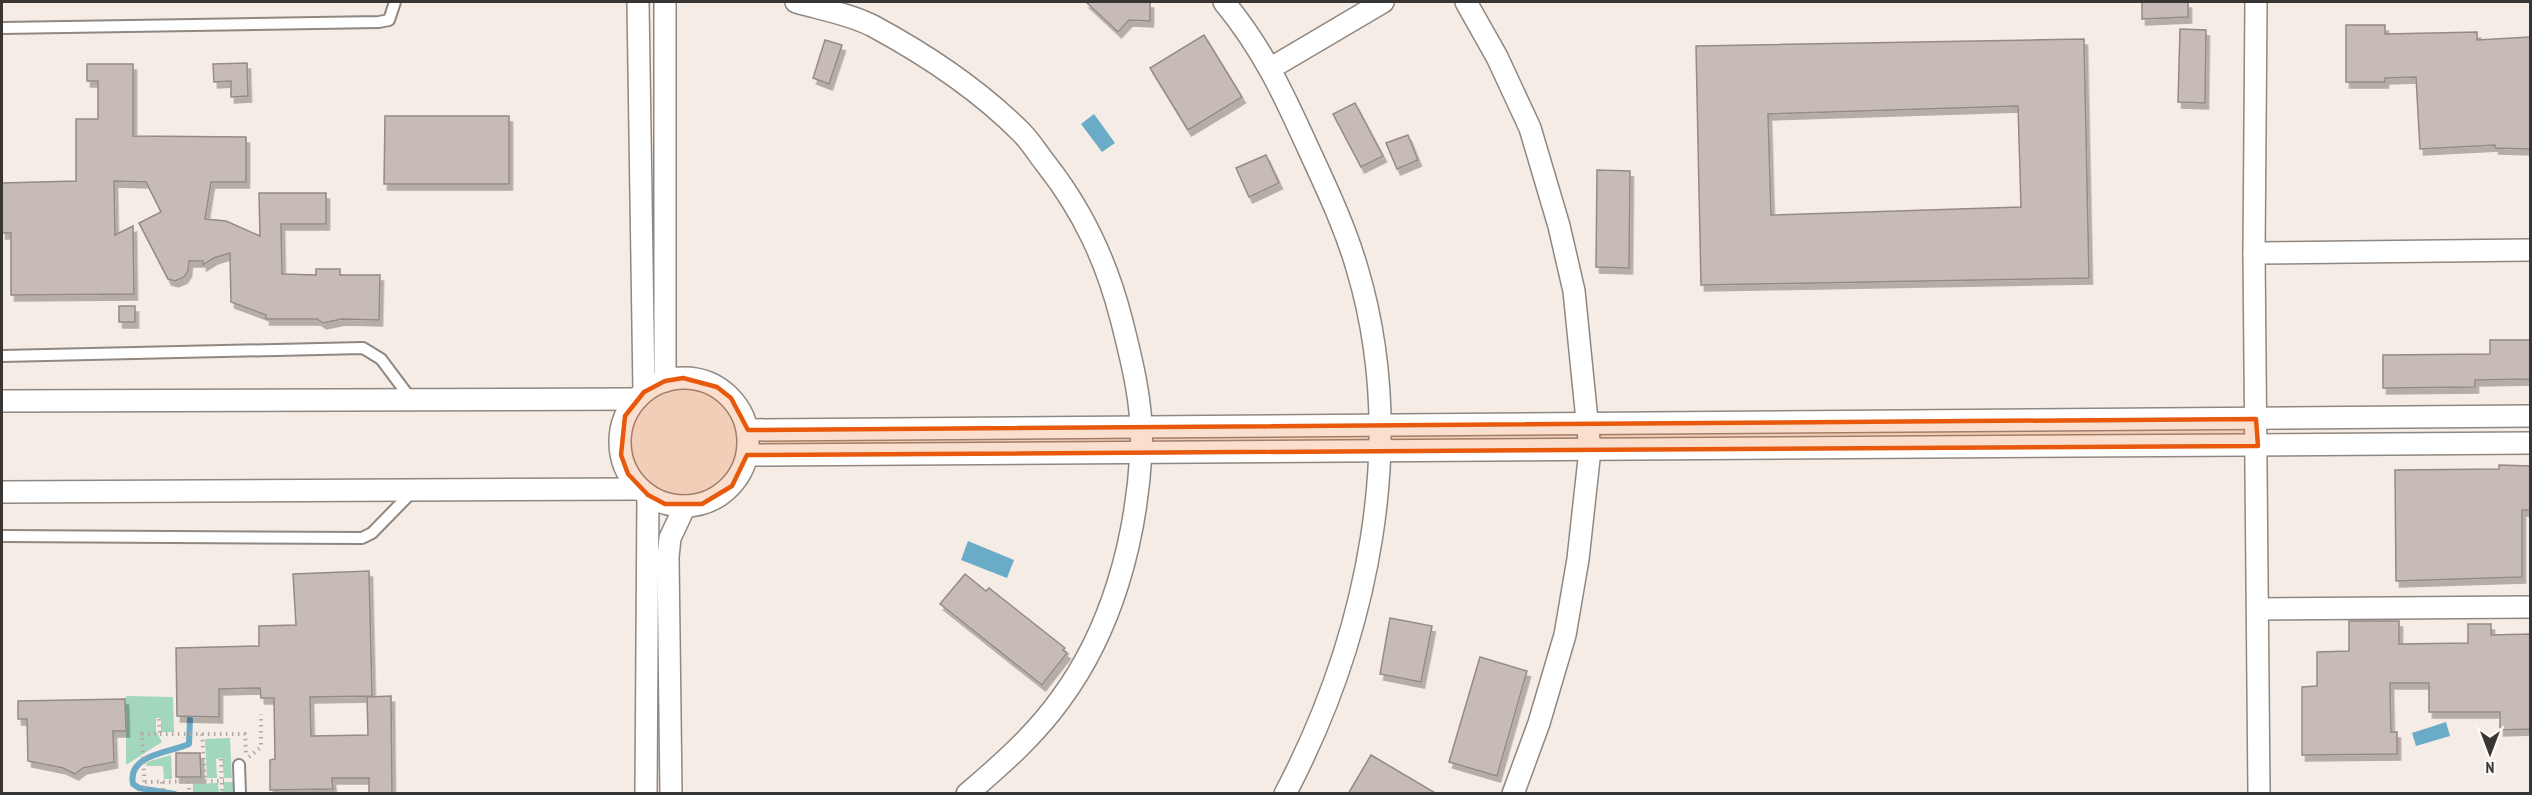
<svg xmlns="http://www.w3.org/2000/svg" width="2532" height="795" font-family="'PT Sans Narrow',sans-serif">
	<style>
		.green { fill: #a2d7bd }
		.water { fill: #6aacc8 }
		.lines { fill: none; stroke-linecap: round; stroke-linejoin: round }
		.stream { stroke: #6aacc8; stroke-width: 6 }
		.building { fill: #c6bbb7; stroke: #948a86; stroke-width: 1.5; fill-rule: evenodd; filter: url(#shadow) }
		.service-casing { stroke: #8f8780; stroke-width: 14 }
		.minor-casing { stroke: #8f8780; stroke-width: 24 }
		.path { stroke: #afa8a3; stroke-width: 4; stroke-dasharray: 1.5 4.5; stroke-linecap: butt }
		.service { stroke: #fff; stroke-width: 10 }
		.minor { stroke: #fff; stroke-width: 21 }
		.marked { fill: #e8590c; fill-opacity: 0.2; stroke: #e8590c; stroke-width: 4.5; stroke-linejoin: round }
	</style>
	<defs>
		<filter id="shadow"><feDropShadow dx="3.5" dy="6" stdDeviation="0" flood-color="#0004"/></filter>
	</defs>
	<rect width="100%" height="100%" fill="#f5ece5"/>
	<!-- green -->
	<g class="green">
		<polygon points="126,696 173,697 174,732 161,732 161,718 156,718 156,731 162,742 126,765"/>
		<polygon points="230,738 232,778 224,778 222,758 216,759 217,778 207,778 205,739"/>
		<polygon points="171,755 172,779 164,779 163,766 146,766 147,762"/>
		<polygon points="223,782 233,782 233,793 193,793 193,784 218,783 219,792 224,791"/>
	</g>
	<!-- water -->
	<g class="water">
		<polygon points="1094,114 1115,143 1102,152 1081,124"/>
		<polygon points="968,541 1014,560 1007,578 961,560"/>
		<polygon points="2446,722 2450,736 2416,746 2412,733"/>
	</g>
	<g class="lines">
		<!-- stream -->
		<path class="stream" d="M175 794 139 788 133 784C127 754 170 753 189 744L190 719"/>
	</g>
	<!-- building -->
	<g class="building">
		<polygon points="1086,2 1150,2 1150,21 1129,20 1118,32"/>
		<polygon points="2142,2 2188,2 2188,17 2142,19"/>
		<polygon points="2346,25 2385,25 2385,34 2477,32 2477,40 2530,37 2530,149 2495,148 2495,145 2420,149 2416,77 2385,78 2385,82 2346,82"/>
		<polygon points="2180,29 2206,30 2205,103 2178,102"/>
		<polygon points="1204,35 1242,97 1188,130 1150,68"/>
		<path d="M2084 39 2089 278 1701 285 1696 46ZM2018 106 2021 207 1771 215 1768 114Z"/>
		<polygon points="825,40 842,45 829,84 813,78"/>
		<polygon points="247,63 248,96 231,97 231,81 214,82 213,64"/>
		<polygon points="87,64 133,64 133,136 246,137 246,182 211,182 205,219 226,221 260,236 259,193 326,193 326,224 281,224 282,274 316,275 316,269 340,269 340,275 380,275 379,320 342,319 323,323 317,319 266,319 266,315 231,302 230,253 214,258 203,265 203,261 189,261 188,271 184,277 175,281 168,279 139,223 161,212 146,182 114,181 115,235 133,226 134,294 11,295 11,233 2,233 2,183 76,181 76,119 98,119 98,81 87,81"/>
		<polygon points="1355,103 1383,156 1361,167 1333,114"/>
		<polygon points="385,116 509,116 509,184 384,184"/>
		<polygon points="1408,135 1418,160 1397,169 1386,143"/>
		<polygon points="1266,155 1279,183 1249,197 1236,168"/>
		<polygon points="1597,170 1630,171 1629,268 1596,267"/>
		<rect x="119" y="306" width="16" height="16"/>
		<polygon points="2490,340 2530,340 2530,379 2475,380 2475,387 2383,388 2383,355 2490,354"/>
		<polygon points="2499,465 2530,466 2530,510 2522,510 2522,577 2396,581 2395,470 2499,469"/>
		<polygon points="369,571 372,696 310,697 311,736 368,735 367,697 391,696 392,794 369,794 369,778 332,778 333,789 270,790 270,760 275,759 274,698 261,698 260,688 219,689 219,717 177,716 176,648 259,646 259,626 296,625 293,574"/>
		<polygon points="965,574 986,591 989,588 1065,648 1063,650 1067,653 1042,685 940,604"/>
		<polygon points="1390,618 1432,626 1421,682 1380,674"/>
		<polygon points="2349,621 2399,621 2399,644 2468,643 2468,624 2491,624 2491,635 2530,634 2530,729 2500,730 2500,712 2429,712 2429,683 2390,683 2391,732 2397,732 2397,754 2302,755 2302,687 2317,686 2317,652 2349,651"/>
		<polygon points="1480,657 1527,671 1497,776 1449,762"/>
		<polygon points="125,699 126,731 113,731 114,762 83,768 75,774 63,768 28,761 27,719 18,719 18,701"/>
		<polygon points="176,753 200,753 201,777 176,777"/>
		<polygon points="1371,755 1437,794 1348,794"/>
	</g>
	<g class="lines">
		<!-- service casing -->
		<g class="service-casing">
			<g id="service">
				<polyline points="2,28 379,22 389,20 395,2"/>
				<polyline points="2,356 363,348 381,359 411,399"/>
				<polyline points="2,536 362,538 372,533 414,490"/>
				<polyline points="239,765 240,794"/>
			</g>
		</g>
		<!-- minor casing -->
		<g class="minor-casing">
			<g id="minor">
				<polyline points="638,2 644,392"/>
				<polyline points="665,2 665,381"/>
				<path d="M796 2C820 9 850 14 873 26 925 54 979 90 1021 132 1031 142 1038 154 1046 164 1083 211 1106 260 1121 318 1132 361 1144 408 1141 453 1136 540 1112 630 1060 700 1034 736 1001 765 967 794"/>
				<path d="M1224 2C1263 49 1284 95 1309 150 1327 189 1345 227 1357 268 1409 442 1368 636 1285 794"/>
				<polyline points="1466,2 1497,57 1530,128 1559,226 1574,291 1590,450 1578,559 1565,635 1539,723 1513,794"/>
				<polyline points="2256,2 2254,253 2259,794"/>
				<polyline points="1271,68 1383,2"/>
				<polyline points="2254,253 2530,250"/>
				<circle cx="684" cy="442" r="64"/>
				<polyline points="2,401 636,399"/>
				<polyline points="748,430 2530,416"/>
				<polyline points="747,455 2530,443"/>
				<polyline points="2,492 640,489"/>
				<polyline points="2258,609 2530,607"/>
				<polyline points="646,794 648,495"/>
				<polyline points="671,794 668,557 670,538 685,506"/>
			</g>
		</g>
		<!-- path -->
		<g class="path">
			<polyline points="159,719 160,734"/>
			<polyline points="202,734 205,781"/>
			<polyline points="249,757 261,747 261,714"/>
			<polyline points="221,759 222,791"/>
			<polyline points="145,782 224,781"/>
			<polyline points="162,782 163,794"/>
			<polyline points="189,782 189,794"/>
			<polyline points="145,794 142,734 245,734 246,754"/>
		</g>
		<!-- service -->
		<use href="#service" class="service"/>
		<!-- minor -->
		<use href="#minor" class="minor"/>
	</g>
	<!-- marked area -->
	<path class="marked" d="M683 378 717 387 731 398 748 430 2256 419 2258 446 747 455 732 486 702 504H665L648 495 628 474 621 455 625 416 644 392 665 381Z"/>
	<!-- border -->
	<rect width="2532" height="795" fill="none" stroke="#393533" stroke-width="6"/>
	<!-- north arrow -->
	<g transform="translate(2490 753) rotate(180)" stroke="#fefaf7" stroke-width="4.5" paint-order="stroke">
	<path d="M0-4.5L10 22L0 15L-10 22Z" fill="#393533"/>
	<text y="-9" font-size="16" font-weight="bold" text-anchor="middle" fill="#393533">N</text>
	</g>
</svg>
